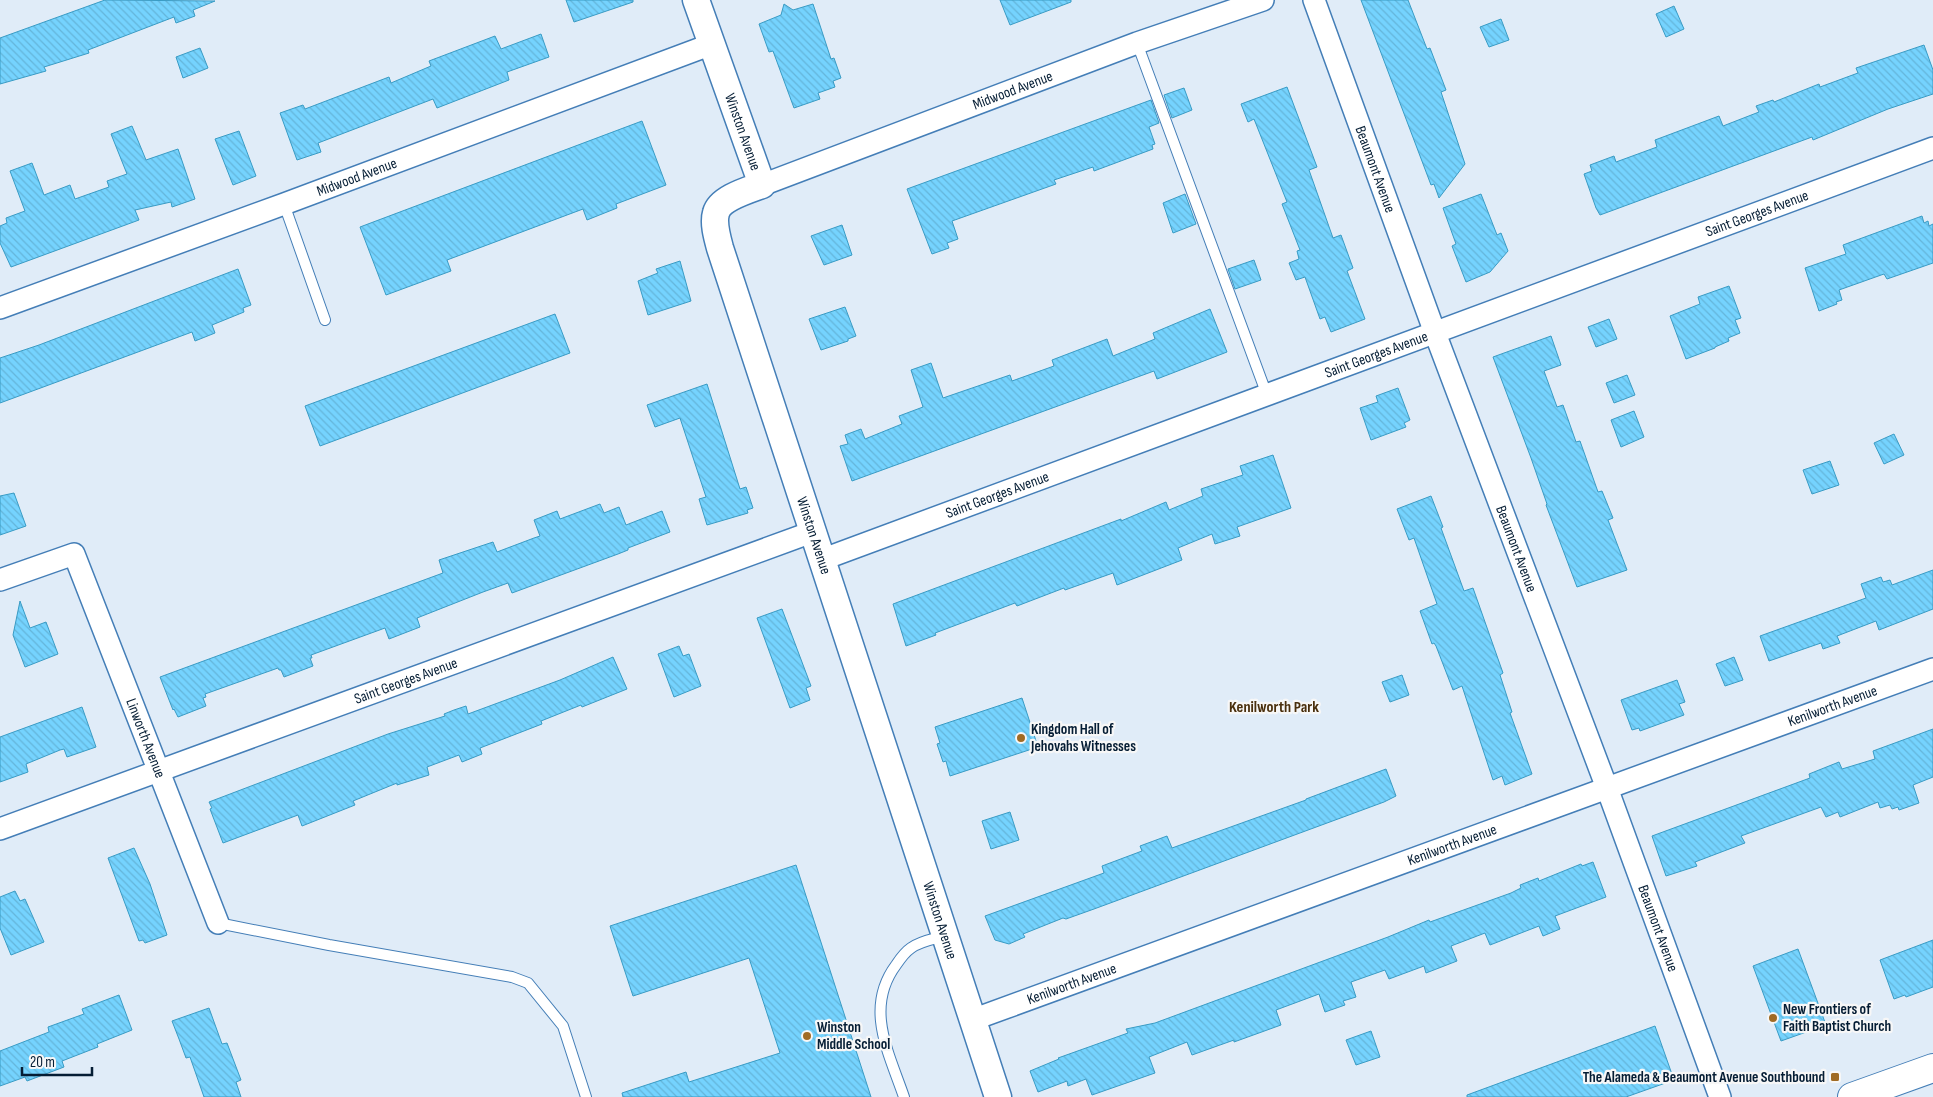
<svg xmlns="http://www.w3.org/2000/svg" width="1933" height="1097" font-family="'Sofia Sans Condensed',sans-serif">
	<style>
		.building { fill: url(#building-back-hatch); stroke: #399bc4 }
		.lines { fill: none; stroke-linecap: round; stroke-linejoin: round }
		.service-casing { stroke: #447eb7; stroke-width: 12 }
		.minor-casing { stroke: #447eb7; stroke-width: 24 }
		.tertiary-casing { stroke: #447eb7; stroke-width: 29 }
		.secondary-casing { stroke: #447eb7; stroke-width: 30 }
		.service { stroke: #fff; stroke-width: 10 }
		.minor { stroke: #fff; stroke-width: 21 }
		.tertiary { stroke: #fff; stroke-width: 26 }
		.secondary { stroke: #fff; stroke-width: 28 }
		.poi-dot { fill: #a06b24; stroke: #f7f7f7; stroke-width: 2 }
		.labels { text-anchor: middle; stroke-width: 4.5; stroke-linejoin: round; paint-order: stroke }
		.street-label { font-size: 15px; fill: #051d34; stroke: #f7f7f7 }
		.poi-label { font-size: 15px; font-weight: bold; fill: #051d34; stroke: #f7f7f7; text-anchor: start }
		.neighbourhood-label { font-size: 16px; font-weight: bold; fill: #4a300e; stroke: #f7f7f7 }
	</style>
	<defs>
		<pattern id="building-back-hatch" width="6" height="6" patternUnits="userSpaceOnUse" patternTransform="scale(1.25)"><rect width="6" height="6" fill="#75d3fe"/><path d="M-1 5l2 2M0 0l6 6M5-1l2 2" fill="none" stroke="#64b5da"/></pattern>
	</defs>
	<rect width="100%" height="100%" fill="#e0ecf8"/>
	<!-- building -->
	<g class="building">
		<polygon points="105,0 215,1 193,10 195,16 176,23 174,17 88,50 89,53 44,67 46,71 0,84 0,38"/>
		<polygon points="566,0 633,0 633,2 574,22"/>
		<polygon points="1000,0 1071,0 1071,2 1010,25"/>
		<polygon points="1361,0 1408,0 1427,49 1430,48 1446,90 1441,92 1465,164 1439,198 1434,184 1431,185"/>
		<polygon points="784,4 793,10 813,4 831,59 834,58 841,78 833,81 835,87 818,93 820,99 794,108 773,51 769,52 759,24 781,15"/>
		<polygon points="1674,6 1684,29 1666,37 1656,14"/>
		<polygon points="1501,19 1509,40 1489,47 1480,27"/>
		<polygon points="541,34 549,57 507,72 509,80 437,108 433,99 318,143 321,152 297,160 280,113 303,105 305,109 389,77 391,83 431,66 429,61 495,36 501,49"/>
		<polygon points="1924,45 1933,70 1933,94 1888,109 1813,140 1812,137 1600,215 1596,208 1584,174 1592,171 1590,165 1614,156 1616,162 1657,147 1655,140 1719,116 1723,126 1759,112 1756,106 1773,100 1774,102 1819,84 1820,87 1858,73 1856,68"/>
		<polygon points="200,48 208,68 183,78 176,57"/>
		<polygon points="1287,87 1317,167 1309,170 1333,238 1341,235 1353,268 1347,271 1365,319 1331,332 1325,317 1320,319 1305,277 1296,280 1289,263 1299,259 1297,251 1300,250 1282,204 1287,202 1254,119 1248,122 1241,104"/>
		<polygon points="1184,88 1192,110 1172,118 1164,95"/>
		<polygon points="1151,100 1159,123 1149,127 1155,144 1152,145 1153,149 1094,171 1093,167 1054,180 1056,184 952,221 958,239 947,243 949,248 932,254 907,189"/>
		<polygon points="642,121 666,185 616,204 617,208 587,220 583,209 447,260 451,271 386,295 360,227"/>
		<polygon points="132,126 146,160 178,149 195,199 172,207 171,202 135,210 139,220 11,267 0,243 0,226 7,223 6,218 25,211 10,171 32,163 44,195 70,185 75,199 109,187 107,181 127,174 111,134"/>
		<polygon points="239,131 256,176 233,185 215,139"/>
		<polygon points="1185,194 1196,224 1173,233 1163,203"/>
		<polygon points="1481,194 1497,235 1501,233 1508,251 1490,272 1466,282 1452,246 1456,244 1443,208"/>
		<polygon points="1922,216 1924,223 1928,221 1929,226 1933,224 1933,263 1887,279 1884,274 1839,290 1842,300 1836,302 1837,304 1819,311 1805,268 1846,254 1843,245"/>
		<polygon points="842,225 852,255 824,265 811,236"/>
		<polygon points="1254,260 1261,280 1235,289 1228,269"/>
		<polygon points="680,261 691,301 648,315 638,281 658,273 656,269"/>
		<polygon points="238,269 251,305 243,308 244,312 212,325 215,333 195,341 192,332 0,403 0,358 39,345"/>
		<polygon points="1729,286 1741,318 1735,320 1740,333 1728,338 1729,341 1715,347 1715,348 1686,359 1670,316 1700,304 1698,297"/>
		<polygon points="845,307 856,336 848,339 848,341 821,350 809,319"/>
		<polygon points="1210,309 1227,352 1157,379 1154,371 852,481 840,446 848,444 845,435 861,429 865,439 902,424 899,416 923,407 911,370 931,363 943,398 1010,375 1012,381 1054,366 1052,360 1107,339 1113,356 1155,339 1153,333"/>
		<polygon points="555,314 570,353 320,446 305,406"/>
		<polygon points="1609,319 1617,339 1596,347 1588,327"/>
		<polygon points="1551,336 1561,365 1544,371 1557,407 1563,405 1576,442 1580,441 1598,492 1602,491 1613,518 1608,520 1627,570 1577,587 1546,505 1547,504 1531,458 1493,357"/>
		<polygon points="1627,375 1635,395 1614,403 1606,383"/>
		<polygon points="707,384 740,489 746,487 753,508 747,510 748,513 707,525 699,499 706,497 680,418 655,427 647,405"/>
		<polygon points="1398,388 1410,420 1404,423 1406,427 1371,440 1360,408 1378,402 1376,396"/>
		<polygon points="1634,411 1644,437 1621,447 1611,420"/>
		<polygon points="1894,434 1904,455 1884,464 1874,443"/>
		<polygon points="1273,455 1291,508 1237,527 1240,536 1215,544 1212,534 1178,548 1182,560 1117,585 1113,573 1065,590 1064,588 1017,606 1015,603 935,633 936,635 906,646 893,604 1121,519 1121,521 1166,502 1169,510 1203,496 1201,489 1243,475 1240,466"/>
		<polygon points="1830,461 1839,485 1812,494 1803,470"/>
		<polygon points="14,493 26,526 0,535 0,496"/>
		<polygon points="1431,496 1443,527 1441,528 1464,591 1473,588 1503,673 1500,675 1512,712 1510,713 1532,774 1505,785 1502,776 1493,780 1462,686 1453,690 1436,646 1434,643 1432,644 1420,611 1437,604 1414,538 1409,540 1397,509"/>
		<polygon points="600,504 604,513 619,507 626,525 662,511 670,532 628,548 628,550 618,554 512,593 508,583 483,592 417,618 420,627 389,639 385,628 311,655 312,658 310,658 313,666 284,677 281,670 279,670 278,668 205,694 206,697 203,698 206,706 178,717 174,709 173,710 160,677 443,573 439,560 493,542 497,552 534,538 540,536 534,520 557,511 560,519"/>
		<polygon points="1933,570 1933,609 1879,630 1876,621 1837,636 1840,643 1823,649 1821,643 1769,661 1760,636 1866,598 1861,584 1881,577 1883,582 1890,580 1892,585"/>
		<polygon points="20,601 30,628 46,622 58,654 25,667 13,635"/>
		<polygon points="782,609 811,686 806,688 810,700 790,708 757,618"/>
		<polygon points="679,646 683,656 689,654 701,686 674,697 658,654"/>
		<polygon points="613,657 627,689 582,707 581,705 541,721 542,724 480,748 482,754 462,762 459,755 427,767 429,775 397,785 397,783 353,801 355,805 302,826 298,815 223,843 210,809 212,808 209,802 388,734 445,716 444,714 454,710 466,706 468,714 560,680"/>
		<polygon points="1734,657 1743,680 1725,686 1716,664"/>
		<polygon points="1402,675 1409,695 1390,702 1382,682"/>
		<polygon points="1677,680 1685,702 1679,704 1684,715 1640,731 1639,728 1632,730 1621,700"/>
		<polygon points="1022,698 1038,747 950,776 946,761 943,762 937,744 940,743 935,727"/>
		<polygon points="82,707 96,747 67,757 64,749 60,750 26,764 28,772 0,782 0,737"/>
		<polygon points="1933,729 1933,777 1913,785 1919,803 1899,810 1898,807 1892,809 1890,805 1880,808 1878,802 1840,817 1838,812 1826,817 1821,807 1741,836 1745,843 1695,862 1697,866 1666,876 1652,836 1810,778 1809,774 1839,762 1842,769 1875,759 1873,751"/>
		<polygon points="1386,769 1396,796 1384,802 1094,909 1066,919 1063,918 1023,934 1025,937 1009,944 995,940 985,916 1104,873 1102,866 1142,851 1140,846 1167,836 1172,848 1306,800 1306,799"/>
		<polygon points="1010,812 1019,840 991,849 982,821"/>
		<polygon points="134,848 150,884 167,935 145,943 143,940 139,941 108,858"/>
		<polygon points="1593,862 1606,897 1555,916 1560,929 1543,936 1539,926 1490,945 1485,933 1451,946 1457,961 1426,973 1424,966 1389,979 1385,970 1351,982 1356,997 1343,1001 1345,1005 1325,1012 1319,994 1276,1010 1281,1025 1234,1042 1234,1040 1192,1055 1187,1042 1149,1057 1155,1073 1092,1095 1086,1079 1068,1086 1067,1081 1038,1092 1030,1071 1059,1059 1058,1058 1128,1033 1126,1029 1155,1023 1388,937 1429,920 1430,922 1511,893 1521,888 1520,885 1538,878 1539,881 1581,864 1582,866"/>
		<polygon points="796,865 871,1097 623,1097 622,1093 686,1072 689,1082 780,1053 749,958 633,996 610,926"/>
		<polygon points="15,891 20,901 25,899 44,942 11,955 0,928 0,897"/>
		<polygon points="1933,940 1933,987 1906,997 1905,995 1894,999 1880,960"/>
		<polygon points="1798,949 1826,1025 1781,1041 1753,966"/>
		<polygon points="119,995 132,1030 97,1044 98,1047 62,1061 64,1067 27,1081 25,1077 0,1086 0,1051 49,1032 48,1027 84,1014 82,1009"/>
		<polygon points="209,1008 222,1044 227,1043 241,1080 236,1082 241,1097 204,1097 190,1057 186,1058 179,1039 172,1021"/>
		<polygon points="1655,1026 1674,1080 1626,1097 1467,1097 1467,1095"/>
		<polygon points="1371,1031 1380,1057 1356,1065 1346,1040"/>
	</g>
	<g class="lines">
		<!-- service casing -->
		<g class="service-casing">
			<g id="service">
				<polyline points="1137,43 1267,395"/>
				<polyline points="284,204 325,320"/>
				<polyline points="218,923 329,945 512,977 528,983 563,1026 586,1097"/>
				<path d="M904 1097C889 1053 864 1008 896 965 900 959 905 952 911 948 920 941 934 939 944 936"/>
			</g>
		</g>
		<!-- minor casing -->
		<g class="minor-casing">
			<g id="minor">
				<path id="s1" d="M1314 0 1435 333 1607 788 1720 1097"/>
				<path id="s2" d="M762 185 1137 43 1263 0"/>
				<path id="s3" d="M0 308 284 204 712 44"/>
				<path id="s4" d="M821 560 1933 148"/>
				<path id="s5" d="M0 580 74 554 218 923"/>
				<path id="s6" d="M0 829 812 532"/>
				<path id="s7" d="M972 1020 1933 669"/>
			</g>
		</g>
		<!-- tertiary casing -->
		<g class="tertiary-casing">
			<g id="tertiary">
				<path id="s8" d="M696 0 762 185C749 190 720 198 716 213 713 223 717 237 720 248L998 1097"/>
			</g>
		</g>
		<!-- secondary casing -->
		<g class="secondary-casing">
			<polyline id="secondary" points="1852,1097 1933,1068"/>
		</g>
		<!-- service -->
		<use href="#service" class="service"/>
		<!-- minor -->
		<use href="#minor" class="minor"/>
		<!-- tertiary -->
		<use href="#tertiary" class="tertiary"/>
		<!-- secondary -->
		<use href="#secondary" class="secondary"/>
	</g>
	<!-- markers -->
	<g class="poi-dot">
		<circle cx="1021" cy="738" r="5"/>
		<circle cx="1773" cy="1018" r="5"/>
		<circle cx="807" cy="1036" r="5"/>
		<rect x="1830" y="1072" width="10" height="10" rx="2.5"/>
	</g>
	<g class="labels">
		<!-- street labels -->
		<g class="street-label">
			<text dy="5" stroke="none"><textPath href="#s2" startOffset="268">Midwood Avenue</textPath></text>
			<text dy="5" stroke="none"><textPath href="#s8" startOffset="140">Winston Avenue</textPath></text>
			<text dy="5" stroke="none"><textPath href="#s1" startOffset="180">Beaumont Avenue</textPath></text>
			<text dy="5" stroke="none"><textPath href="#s3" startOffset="380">Midwood Avenue</textPath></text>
			<text dy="5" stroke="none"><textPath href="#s4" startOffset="998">Saint Georges Avenue</textPath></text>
			<text dy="5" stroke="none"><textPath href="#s4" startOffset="592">Saint Georges Avenue</textPath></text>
			<text dy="5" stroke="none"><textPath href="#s4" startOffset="188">Saint Georges Avenue</textPath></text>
			<text dy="5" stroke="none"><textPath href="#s8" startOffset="590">Winston Avenue</textPath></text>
			<text dy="5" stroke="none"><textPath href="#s1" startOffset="585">Beaumont Avenue</textPath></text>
			<text dy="5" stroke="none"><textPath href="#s6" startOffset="432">Saint Georges Avenue</textPath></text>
			<text dy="5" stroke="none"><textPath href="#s7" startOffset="916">Kenilworth Avenue</textPath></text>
			<text dy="5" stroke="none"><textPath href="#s5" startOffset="276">Linworth Avenue</textPath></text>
			<text dy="5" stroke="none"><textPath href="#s7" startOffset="511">Kenilworth Avenue</textPath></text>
			<text dy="5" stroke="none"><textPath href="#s8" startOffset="995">Winston Avenue</textPath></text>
			<text dy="5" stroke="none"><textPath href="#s1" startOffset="990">Beaumont Avenue</textPath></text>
			<text dy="5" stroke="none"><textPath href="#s7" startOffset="106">Kenilworth Avenue</textPath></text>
		</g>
		<!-- poi labels -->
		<g class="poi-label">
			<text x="1031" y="734">Kingdom Hall of<tspan x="1031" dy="17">Jehovahs Witnesses</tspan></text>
			<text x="1783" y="1014">New Frontiers of<tspan x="1783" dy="17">Faith Baptist Church</tspan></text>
			<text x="817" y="1032">Winston<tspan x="817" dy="17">Middle School</tspan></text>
			<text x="1825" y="1082" text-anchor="end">The Alameda &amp; Beaumont Avenue Southbound</text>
		</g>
		<!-- neighbourhood labels -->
		<g class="neighbourhood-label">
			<text x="1274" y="712">Kenilworth Park</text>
		</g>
	</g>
	<!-- scale -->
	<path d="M22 1067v8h70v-8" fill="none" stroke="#051d34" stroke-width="2.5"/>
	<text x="30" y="1067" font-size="15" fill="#051d34" stroke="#f7f7f7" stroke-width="4" paint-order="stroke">20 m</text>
</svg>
